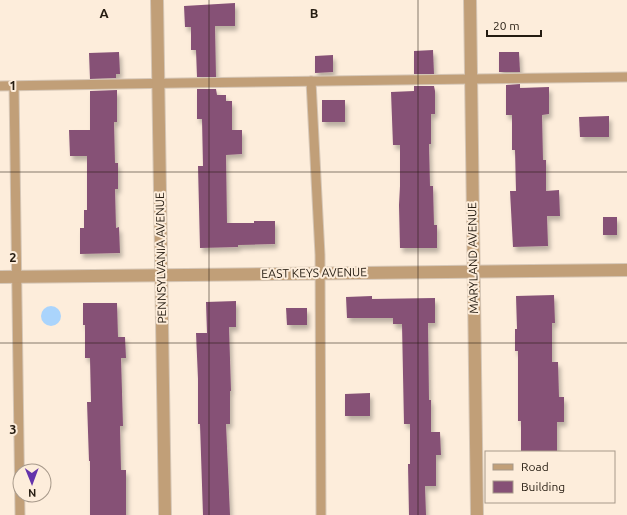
<svg xmlns="http://www.w3.org/2000/svg" width="627" height="515" font-family="Ubuntu,sans-serif">
	<style>
		.water { fill: #aad4fc }
		.building { fill: #865176; filter: url(#shadow) }
		.lines { fill: none; stroke-linecap: round; stroke-linejoin: round }
		.service-casing { stroke: #d6c7b7; stroke-width: 11 }
		.minor-casing { stroke: #d6c7b7; stroke-width: 14 }
		.service { stroke: #c19f78; stroke-width: 9 }
		.minor { stroke: #c19f78; stroke-width: 12 }
		.grid { fill: none; stroke: #251c11; stroke-width: 1; stroke-opacity: 0.55 }
		.labels { text-anchor: middle; stroke-width: 4; stroke-linejoin: round; paint-order: stroke }
		.street-label { font-size: 12px; fill: #251c11; stroke: #fdeddb }
		.grid-label { font-size: 13px; text-anchor: middle; font-weight: bold; fill: #251c11; stroke: #fdeddb; stroke-width: 4; stroke-linejoin: round; paint-order: stroke }
	</style>
	<defs>
		<filter id="shadow"><feDropShadow dx="2.5" dy="4.5" stdDeviation="2" flood-color="#0004"/></filter>
	</defs>
	<rect width="100%" height="100%" fill="#fdeddb"/>
	<!-- water -->
	<circle class="water" cx="51" cy="316" r="10"/>
	<!-- building -->
	<g class="building">
		<polygon points="235,3 235,26 215,26 216,77 197,77 196,50 191,50 191,27 185,27 184,6"/>
		<polygon points="433,50 434,74 414,74 414,51"/>
		<polygon points="119,52 120,74 116,74 116,78 90,79 89,53"/>
		<polygon points="499,52 519,52 520,72 499,72"/>
		<polygon points="333,55 333,72 315,73 315,56"/>
		<polygon points="520,84 520,88 549,87 549,114 542,115 543,160 546,160 546,191 559,190 560,216 547,216 548,246 513,247 510,191 516,191 515,150 512,150 512,115 506,115 506,85"/>
		<polygon points="414,86 434,86 435,91 435,114 431,114 431,144 429,144 430,186 433,186 434,225 437,225 437,248 400,248 399,205 400,186 400,145 393,145 391,92 414,91"/>
		<polygon points="197,89 216,89 217,95 226,95 226,101 232,101 232,130 242,130 242,154 226,155 227,223 254,223 254,221 275,221 275,244 238,245 238,247 200,248 198,166 203,166 202,119 197,119"/>
		<polygon points="117,90 117,122 114,122 115,163 118,163 118,189 115,189 116,228 119,227 120,253 80,254 80,228 84,228 84,210 87,210 87,156 70,156 69,130 90,130 90,91"/>
		<rect x="322" y="100" width="23" height="22"/>
		<polygon points="609,116 609,137 580,137 579,117"/>
		<rect x="603" y="217" width="14" height="18"/>
		<polygon points="554,295 555,323 552,323 552,362 558,362 559,397 564,397 564,422 557,422 557,452 521,452 521,421 518,421 518,351 515,351 515,329 517,329 516,296"/>
		<polygon points="372,296 372,299 435,298 435,323 428,323 429,400 431,400 431,432 440,432 441,455 436,455 436,486 425,486 426,515 409,515 408,464 410,464 410,424 404,424 402,324 393,324 393,318 347,318 346,297"/>
		<polygon points="236,301 236,327 229,327 231,391 230,391 230,424 226,424 230,515 203,515 200,424 198,424 198,379 196,333 207,333 206,302"/>
		<polygon points="83,303 117,303 118,337 125,337 126,358 121,358 123,426 120,426 121,470 126,470 126,515 90,515 90,461 89,461 87,402 91,402 90,358 85,358 85,325 83,325"/>
		<polygon points="286,308 307,308 307,325 287,325"/>
		<polygon points="370,393 370,416 345,416 345,394"/>
	</g>
	<g class="lines">
		<!-- service casing -->
		<g class="service-casing">
			<g id="service">
				<polyline points="311,81 320,255 321,515"/>
				<polyline points="0,86 181,83 627,77"/>
				<polyline points="14,86 20,515"/>
			</g>
		</g>
		<!-- minor casing -->
		<g class="minor-casing">
			<g id="minor">
				<polyline points="157,0 165,515"/>
				<polyline points="470,0 477,515"/>
				<polyline points="0,277 627,270"/>
			</g>
		</g>
		<!-- service -->
		<use href="#service" class="service"/>
		<!-- minor -->
		<use href="#minor" class="minor"/>
	</g>
	<!-- grid -->
	<path class="grid" d="M209 0V515M418 0V515M0 172H627M0 343H627"/>
	<g class="labels">
		<!-- street labels -->
		<g class="street-label">
			<text transform="translate(161 258) rotate(-91)" y="4">PENNSYLVANIA AVENUE</text>
			<text transform="translate(473 258) rotate(-91)" y="4">MARYLAND AVENUE</text>
			<text transform="translate(314 273) rotate(-1)" y="4">EAST KEYS AVENUE</text>
		</g>
	</g>
	<g class="grid-label">
		<text x="104" y="18">A</text>
		<text x="314" y="18">B</text>
		<text x="13" y="90">1</text>
		<text x="13" y="262">2</text>
		<text x="13" y="434">3</text>
	</g>
	<!-- legend -->
	<rect x="485" y="451" width="130" height="52" fill="#fdeddb" stroke="#a7998a"/>
	<rect x="493" y="464" width="20" height="6" fill="#c19f78" stroke="#a7998a"/>
	<text x="521" y="471" font-size="12" fill="#251c11">Road</text>
	<rect x="493" y="481" width="20" height="12" fill="#865176" stroke="#a7998a"/>
	<text x="521" y="491" font-size="12" fill="#251c11">Building</text>
	<!-- north arrow -->
	<g transform="translate(32 483) rotate(179)"><circle r="19" fill="#fdeddb" stroke="#a7998a"/>
	<path d="M0-3L7 15L0 10L-7 15Z" fill="#6433ab"/>
	<text y="-6" font-size="11" font-weight="bold" text-anchor="middle" fill="#251c11">N</text>
	</g>
	<!-- scale -->
	<path d="M487 30v6h54v-6" fill="none" stroke="#251c11" stroke-width="2"/>
	<text x="493" y="30" font-size="12" fill="#251c11" stroke="#fdeddb" stroke-width="3" paint-order="stroke">20 m</text>
</svg>
